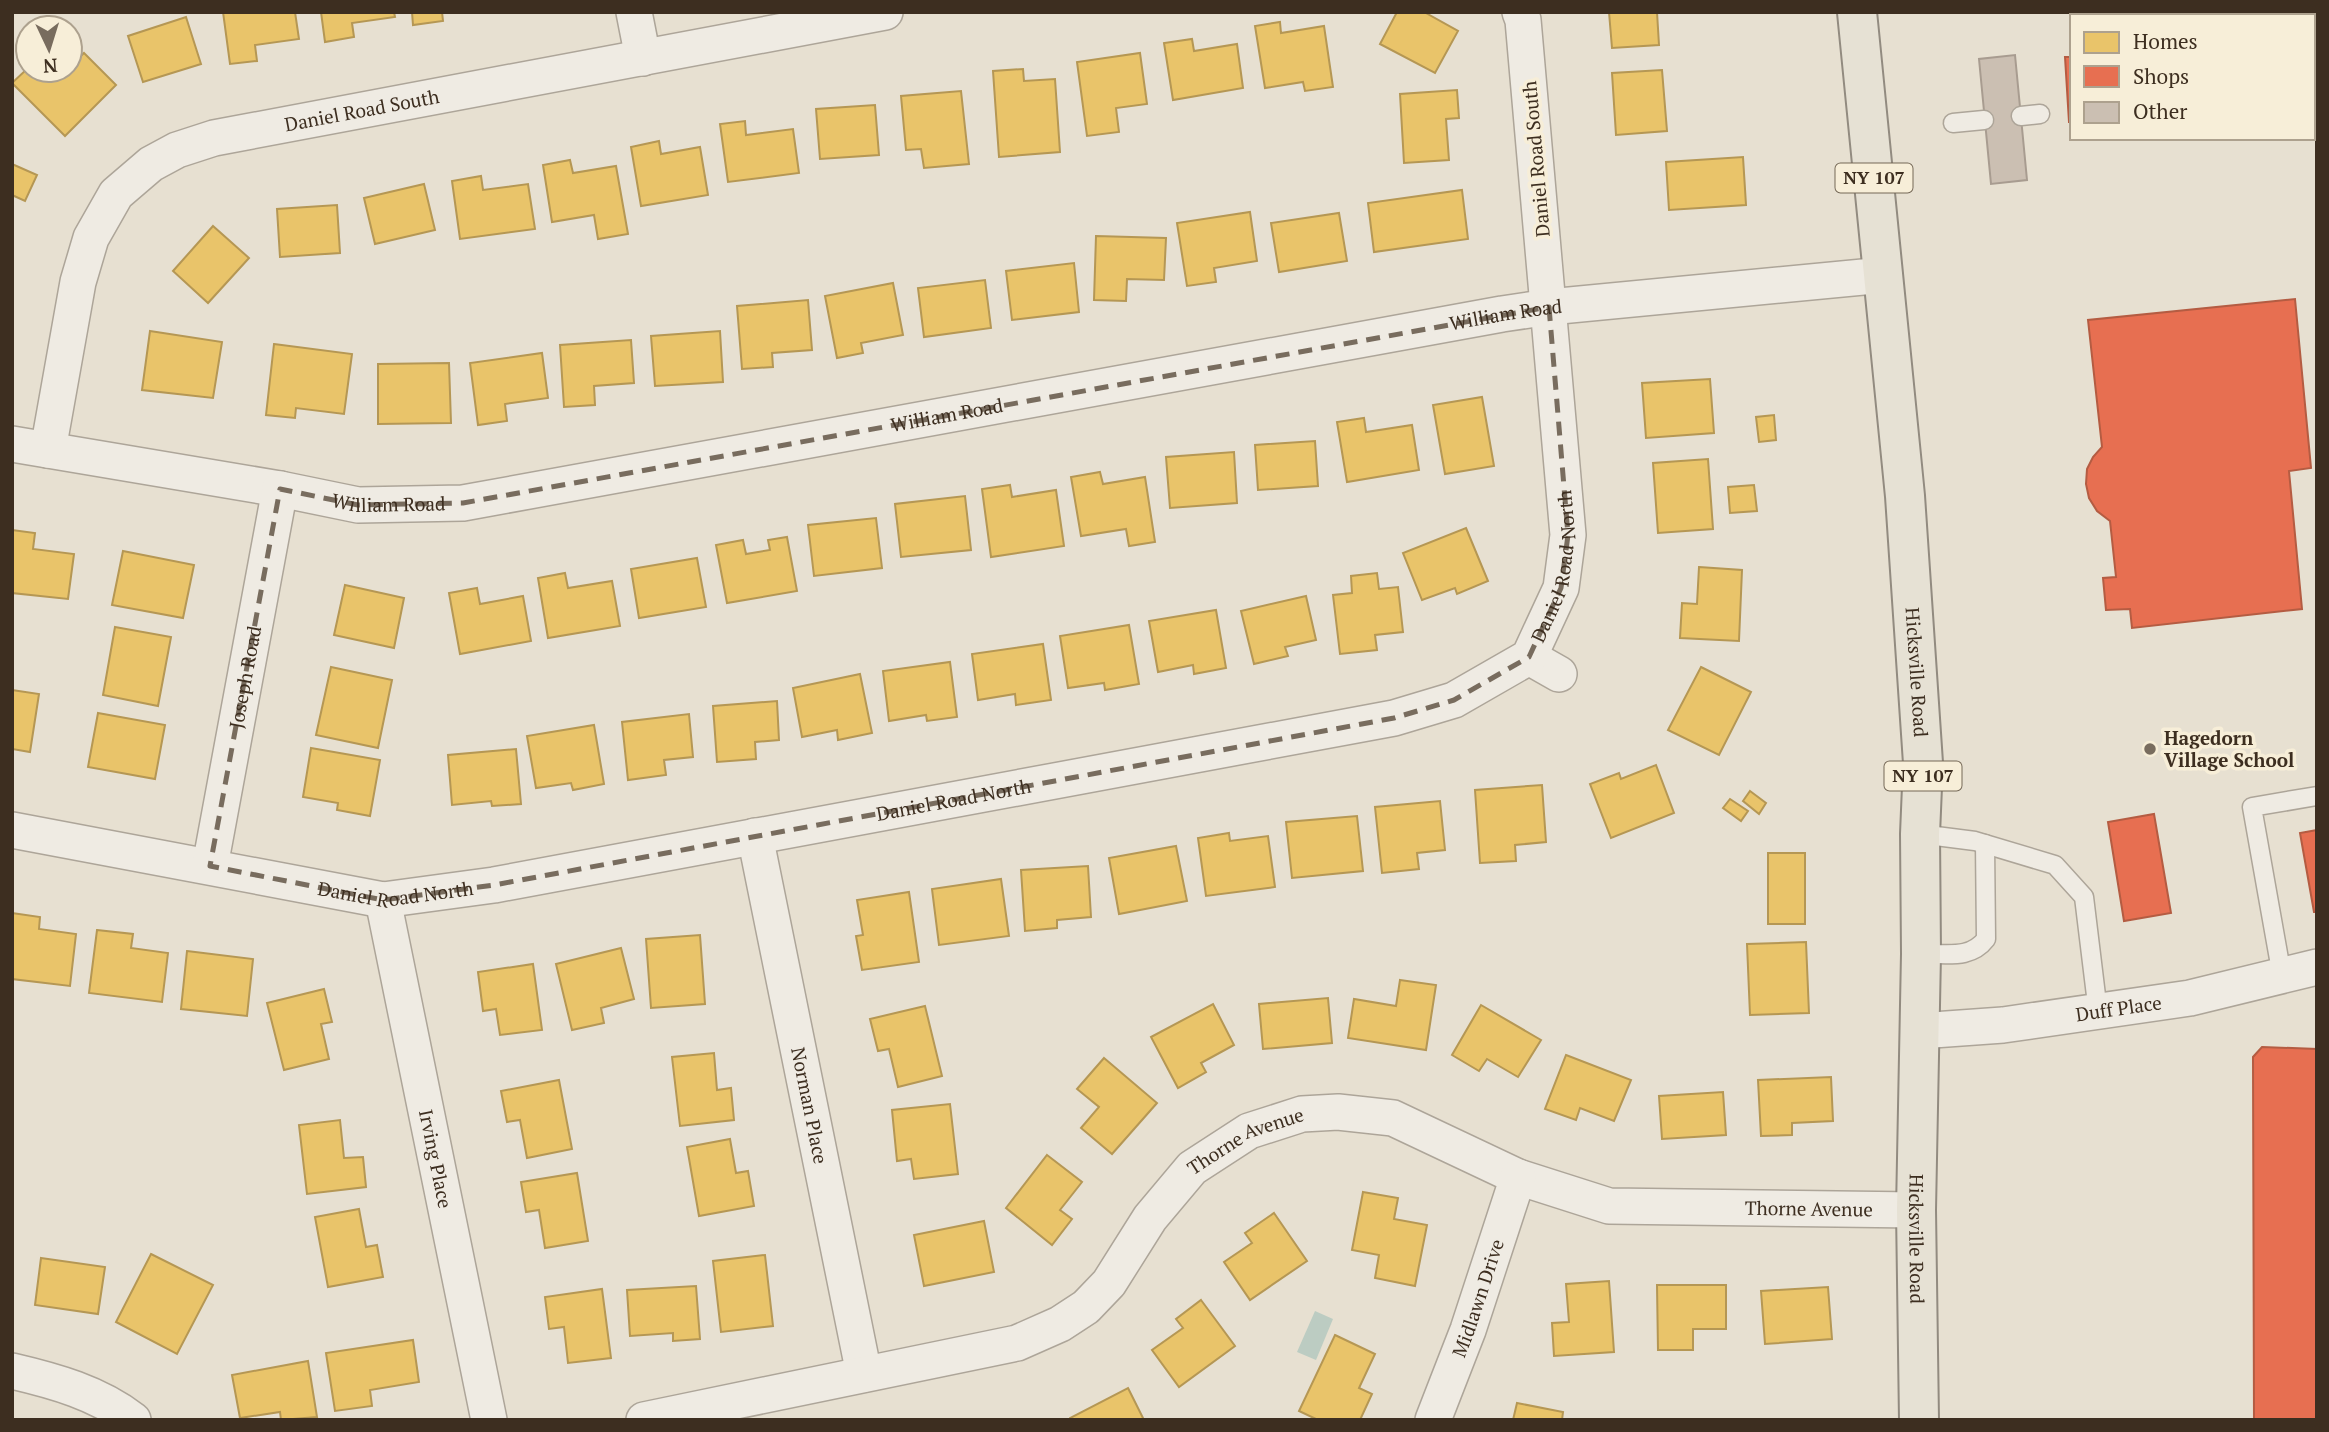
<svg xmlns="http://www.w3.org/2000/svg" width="2329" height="1432" font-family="'PT Serif',serif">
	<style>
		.water { fill: #bcccc2 }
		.homes { fill: #e9c46a; stroke: #b59754; stroke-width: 2 }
		.shops { fill: #e76f51; stroke: #b45c42; stroke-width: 2 }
		.building { fill: #cbbfb2; stroke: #a89c90; stroke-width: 2 }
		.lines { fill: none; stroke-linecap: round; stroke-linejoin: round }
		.lane-casing { stroke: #ada599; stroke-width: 21 }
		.street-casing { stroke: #ada599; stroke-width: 38 }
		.primary-casing { stroke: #928b80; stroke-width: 42 }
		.lane { stroke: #efebe3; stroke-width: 18 }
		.street { stroke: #efebe3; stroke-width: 35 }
		.primary { stroke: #e6e1d4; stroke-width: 38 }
		.marked { fill: none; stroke: #786c5e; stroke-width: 5; stroke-dasharray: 14 9; stroke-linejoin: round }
		.poi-dot { fill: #786c5e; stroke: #f7eed8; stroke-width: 2.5 }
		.labels { text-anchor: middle; stroke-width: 7; stroke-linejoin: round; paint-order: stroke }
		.shield { fill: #f7eed8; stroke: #756857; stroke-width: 2 }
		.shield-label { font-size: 18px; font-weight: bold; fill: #3d2e20 }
		.street-label { font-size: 19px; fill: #3d2e20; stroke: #f7eed8 }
		.poi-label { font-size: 19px; font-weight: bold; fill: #3d2e20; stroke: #f7eed8; text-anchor: start }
	</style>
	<rect width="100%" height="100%" fill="#e7e0d1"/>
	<!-- water -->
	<polygon class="water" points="1315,1311 1333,1319 1316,1360 1297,1352"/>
	<!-- homes -->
	<g class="homes">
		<polygon points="223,12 295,12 299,39 255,45 257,61 230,64"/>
		<polygon points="321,12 394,12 395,17 352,23 354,37 325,42"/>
		<polygon points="412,12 442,12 443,21 413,25"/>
		<polygon points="1397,12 1424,12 1458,31 1435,73 1380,44"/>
		<polygon points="1609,12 1657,12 1659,45 1612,48"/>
		<polygon points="186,17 201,64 143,82 128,36"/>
		<polygon points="1280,22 1281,33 1324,26 1333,87 1305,91 1303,82 1265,88 1255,26"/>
		<polygon points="1192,39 1194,51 1237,44 1243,88 1173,100 1164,43"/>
		<polygon points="84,53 116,85 65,136 12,83 28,68 28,70 70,70 70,60 73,63"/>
		<polygon points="1140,53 1147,104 1116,108 1119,132 1087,136 1077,62"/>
		<polygon points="1023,69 1024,81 1055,79 1060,152 999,157 993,71"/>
		<polygon points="1662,70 1667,131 1616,135 1612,73"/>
		<polygon points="1457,90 1459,118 1446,119 1449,160 1404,163 1400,94"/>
		<polygon points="961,91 969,164 924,168 921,149 906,150 901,96"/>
		<polygon points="875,105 879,155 820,159 816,109"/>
		<polygon points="745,121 746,135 793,129 799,173 728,182 720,124"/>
		<polygon points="659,141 661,154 700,147 708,195 641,206 631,147"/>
		<polygon points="1743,157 1746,205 1669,210 1666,162"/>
		<polygon points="570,160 573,173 616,166 628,234 598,239 594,215 552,222 543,165"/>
		<polygon points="12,164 37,175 25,201 12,195"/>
		<polygon points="481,176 483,190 528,184 535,229 460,239 452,181"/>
		<polygon points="424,184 435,230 375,244 364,198"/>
		<polygon points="1462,190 1468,239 1374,252 1368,203"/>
		<polygon points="337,205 340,253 280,257 277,209"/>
		<polygon points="1250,212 1257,261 1214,268 1216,282 1187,286 1177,223"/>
		<polygon points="1339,213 1347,261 1279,272 1271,223"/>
		<polygon points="213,226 249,258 208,303 173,271"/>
		<polygon points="1096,236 1166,238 1164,280 1127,279 1126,301 1094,300"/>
		<polygon points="1074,263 1079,312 1012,320 1006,271"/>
		<polygon points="985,280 991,328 924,337 918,288"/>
		<polygon points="893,283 903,335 861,343 863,353 837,358 825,296"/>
		<polygon points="808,300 812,350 772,353 773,367 742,369 737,306"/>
		<polygon points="150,331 222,342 213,398 142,390"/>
		<polygon points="720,331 723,382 655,386 651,336"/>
		<polygon points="631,340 634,383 594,386 595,405 564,407 560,345"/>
		<polygon points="274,344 352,354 344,414 296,408 295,418 266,415"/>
		<polygon points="542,353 548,398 505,404 507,421 478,425 470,363"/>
		<polygon points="449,363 451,423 378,424 378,364"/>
		<polygon points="1710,379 1714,433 1646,438 1642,383"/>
		<polygon points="1482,397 1494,466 1445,474 1433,405"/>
		<polygon points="1774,415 1776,440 1759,442 1756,417"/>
		<polygon points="1364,418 1366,432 1412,425 1419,470 1347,482 1337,422"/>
		<polygon points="1315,441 1318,486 1258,490 1255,445"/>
		<polygon points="1234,452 1237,503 1170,508 1166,457"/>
		<polygon points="1708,459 1713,529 1658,533 1653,463"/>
		<polygon points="1100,472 1103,484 1145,477 1155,542 1129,546 1126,529 1081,536 1071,477"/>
		<polygon points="1010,485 1012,497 1056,490 1064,546 991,557 982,489"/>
		<polygon points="1754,485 1757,511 1730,513 1728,487"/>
		<polygon points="965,496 971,550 901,557 895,504"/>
		<polygon points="876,518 882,568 814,576 808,525"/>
		<polygon points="1466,528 1488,581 1457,594 1455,588 1422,600 1403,553"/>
		<polygon points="12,530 35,533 33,549 74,554 68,599 12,593"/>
		<polygon points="787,537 797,591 727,603 716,545 743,540 746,554 770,550 768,540"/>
		<polygon points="123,551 194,565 183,618 112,605"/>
		<polygon points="697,558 706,607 639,618 631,569"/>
		<polygon points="1699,567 1742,570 1739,641 1680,638 1682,603 1697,604"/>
		<polygon points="565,573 568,588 612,581 620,626 548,638 538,578"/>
		<polygon points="1377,573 1379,589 1398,587 1403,632 1375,635 1377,650 1340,654 1333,595 1352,593 1351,576"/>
		<polygon points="345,585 404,598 394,648 334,635"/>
		<polygon points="477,588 480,604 523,596 531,641 460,654 449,593"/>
		<polygon points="1306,596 1316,640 1285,647 1288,656 1254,664 1241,611"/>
		<polygon points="1216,610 1226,668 1194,674 1193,665 1158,672 1149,621"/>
		<polygon points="1129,625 1139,684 1105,690 1104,683 1068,688 1060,636"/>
		<polygon points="115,627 171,637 158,706 103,695"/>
		<polygon points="1043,644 1051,700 1016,705 1015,694 978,700 972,654"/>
		<polygon points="950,662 957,717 927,721 926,715 889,721 883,671"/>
		<polygon points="331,667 392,680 378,748 316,735"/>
		<polygon points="1701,667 1751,692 1719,755 1668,730"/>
		<polygon points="860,674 872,733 838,740 837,730 802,737 793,688"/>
		<polygon points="12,690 39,694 30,752 12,749"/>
		<polygon points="777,701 779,740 755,742 756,759 717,762 713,706"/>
		<polygon points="98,713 165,725 155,779 88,767"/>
		<polygon points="689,714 693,757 664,760 666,775 628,780 622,722"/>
		<polygon points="594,725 604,784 573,790 571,783 536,788 527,736"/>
		<polygon points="311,748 380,760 370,816 337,810 338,803 303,797"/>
		<polygon points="516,749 521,804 492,806 491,801 452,805 448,755"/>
		<polygon points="1656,765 1674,813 1611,838 1590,784 1619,773 1621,779"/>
		<polygon points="1542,785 1546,842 1515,845 1516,861 1480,863 1475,790"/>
		<polygon points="1750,791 1766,803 1759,814 1743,801"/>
		<polygon points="1730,799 1748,811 1741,821 1723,808"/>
		<polygon points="1440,801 1445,850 1417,853 1419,869 1382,873 1375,807"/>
		<polygon points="1357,816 1363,871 1292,878 1286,822"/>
		<polygon points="1229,833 1230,841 1268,836 1275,887 1206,896 1198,838"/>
		<polygon points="1176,846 1187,901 1119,914 1109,858"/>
		<rect x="1768" y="853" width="37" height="71"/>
		<polygon points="1088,866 1091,917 1057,920 1057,928 1025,931 1021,870"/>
		<polygon points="1001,879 1009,936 939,945 932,889"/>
		<polygon points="909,892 919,962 862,970 856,936 863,935 857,900"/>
		<polygon points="12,913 40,917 39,929 76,934 70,986 12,979"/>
		<polygon points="97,930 133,934 131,948 168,953 162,1002 89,993"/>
		<polygon points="700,935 705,1004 651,1008 646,939"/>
		<polygon points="1806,942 1809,1013 1750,1015 1747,944"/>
		<polygon points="621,948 634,999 601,1008 604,1023 572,1030 556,964"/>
		<polygon points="187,951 253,959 247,1016 181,1009"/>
		<polygon points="533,964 542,1030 500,1035 496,1009 483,1011 478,972"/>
		<polygon points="1400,980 1436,985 1426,1050 1348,1038 1354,999 1396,1006"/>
		<polygon points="324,989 332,1022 321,1024 329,1059 284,1070 267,1003"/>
		<polygon points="1328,998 1332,1043 1263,1049 1259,1004"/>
		<polygon points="1213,1004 1234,1045 1201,1063 1206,1072 1178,1088 1151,1037"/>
		<polygon points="1481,1005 1541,1040 1518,1077 1487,1059 1479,1071 1452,1055"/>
		<polygon points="925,1006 942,1076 898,1087 889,1049 878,1051 870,1019"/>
		<polygon points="714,1053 717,1090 731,1088 734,1120 680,1126 672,1057"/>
		<polygon points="1566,1055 1631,1080 1614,1121 1580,1108 1576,1120 1545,1109"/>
		<polygon points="1104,1058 1157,1103 1112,1154 1081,1128 1099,1107 1077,1089"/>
		<polygon points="1831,1077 1833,1121 1792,1123 1792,1135 1761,1136 1758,1080"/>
		<polygon points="559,1080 572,1149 527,1158 520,1120 507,1122 501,1091"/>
		<polygon points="1723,1092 1726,1135 1662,1139 1659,1096"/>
		<polygon points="950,1104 958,1174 914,1179 911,1159 897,1161 892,1110"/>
		<polygon points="340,1120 344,1158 363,1157 366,1187 307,1194 299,1125"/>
		<polygon points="730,1139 736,1173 748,1171 754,1206 699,1216 687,1147"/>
		<polygon points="1047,1155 1082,1182 1060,1210 1072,1219 1052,1245 1006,1208"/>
		<polygon points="577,1173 588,1241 545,1248 539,1210 526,1212 521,1182"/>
		<polygon points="1363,1192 1398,1198 1394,1219 1427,1225 1415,1286 1375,1278 1379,1255 1352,1250"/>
		<polygon points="359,1209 366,1247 377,1245 383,1277 328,1287 315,1217"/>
		<polygon points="1274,1213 1307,1261 1250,1300 1224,1262 1252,1243 1245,1233"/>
		<polygon points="984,1221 994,1272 924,1286 914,1235"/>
		<polygon points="151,1254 213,1285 177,1354 116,1322"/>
		<polygon points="765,1255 773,1326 721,1332 713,1261"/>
		<polygon points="41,1258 105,1267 98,1314 35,1305"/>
		<polygon points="1609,1281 1614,1352 1554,1356 1552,1323 1569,1322 1566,1284"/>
		<polygon points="1657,1285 1726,1285 1726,1329 1693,1329 1693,1350 1658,1350"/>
		<polygon points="696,1286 700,1339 673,1341 673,1333 630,1336 627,1290"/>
		<polygon points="1828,1287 1832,1339 1765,1344 1761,1291"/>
		<polygon points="602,1289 611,1358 568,1363 564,1327 549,1329 545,1297"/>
		<polygon points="1201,1300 1235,1346 1179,1387 1152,1350 1183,1328 1176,1319"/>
		<polygon points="1335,1335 1375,1354 1359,1388 1372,1394 1360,1420 1318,1420 1299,1411"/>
		<polygon points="413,1340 419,1382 370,1390 372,1406 335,1411 326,1353"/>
		<polygon points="308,1361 317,1417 281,1420 280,1412 240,1418 232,1375"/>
		<polygon points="1128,1388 1144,1420 1070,1420 1070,1418"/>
		<polygon points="1517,1403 1563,1412 1562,1420 1513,1420"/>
	</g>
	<!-- shops -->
	<g class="shops">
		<polygon points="2065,57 2072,57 2072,122 2069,122"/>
		<polygon points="2295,299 2311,468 2289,471 2302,609 2132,628 2130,609 2106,610 2103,578 2116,577 2110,521 2097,511 2089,498 2086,484 2087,469 2093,457 2102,447 2088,320"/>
		<polygon points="2154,814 2171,913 2124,921 2108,822"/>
		<polygon points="2317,830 2317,912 2314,912 2300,833"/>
		<polygon points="2262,1047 2317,1049 2317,1420 2254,1420 2253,1057"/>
	</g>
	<!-- building -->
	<polygon class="building" points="2015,55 2027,180 1991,184 1979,59"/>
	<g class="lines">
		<!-- lane casing -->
		<g class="lane-casing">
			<g id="lane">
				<polyline points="2021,116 2040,114"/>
				<polyline points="1953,123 1984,120"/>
				<polyline points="1920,834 1975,841 2055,865 2084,897 2098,1012"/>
				<path d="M1921 954C1946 953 1970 960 1986 939L1985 844"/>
				<polyline points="2282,976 2252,807 2317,796"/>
			</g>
		</g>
		<!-- street casing -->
		<g class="street-casing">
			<g id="street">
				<polyline points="634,12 643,58"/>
				<path id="s1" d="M12 444 280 489 358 505 463 503 1502 314 1549 307 1884 275"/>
				<path id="s2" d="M48 450 78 282 91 238 116 194 151 164 177 150 214 138 885 12"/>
				<polyline points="1529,657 1559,674"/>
				<path id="s3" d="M12 830 383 900 494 885 1394 718 1454 700 1529 657 1561 588 1568 535 1523 20 1520 12"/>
				<path id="s4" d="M755 836 864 1374"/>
				<path id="s5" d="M210 866 280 489"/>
				<path id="s6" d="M383 900 489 1420"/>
				<path id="s7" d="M1919 1031 2003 1025 2190 998 2317 967"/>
				<path d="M12 1371C55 1381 98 1393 133 1420"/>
				<path id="s8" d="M644 1420 1017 1343 1060 1324 1086 1307 1109 1283 1150 1218 1192 1168 1249 1131 1302 1114 1338 1112 1393 1118 1518 1177 1609 1206 1916 1210"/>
				<path id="s9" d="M1433 1420 1468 1330 1518 1177"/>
			</g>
		</g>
		<!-- primary casing -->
		<g class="primary-casing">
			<g id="primary">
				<path id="s10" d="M1857 12 1905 496 1923 763 1920 834 1921 954 1916 1210 1919 1420"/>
			</g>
		</g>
		<!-- lane -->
		<use href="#lane" class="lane"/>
		<!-- street -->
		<use href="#street" class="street"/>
		<!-- primary -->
		<use href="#primary" class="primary"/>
	</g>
	<!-- marked area -->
	<path class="marked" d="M1549 307 1568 535 1561 588 1529 657 1454 700 1394 718 494 885 383 900 210 866 280 489 358 505 463 503Z"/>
	<!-- markers -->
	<circle class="poi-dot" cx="2150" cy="749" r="7"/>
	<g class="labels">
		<!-- shield labels -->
		<g class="shield">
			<rect x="1835.5" y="163.5" width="77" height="29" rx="5"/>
			<rect x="1884.5" y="761.5" width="77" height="29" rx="5"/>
		</g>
		<g class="shield-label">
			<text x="1874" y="184">NY 107</text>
			<text x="1923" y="782">NY 107</text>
		</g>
		<!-- street labels -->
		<g class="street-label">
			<text dy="7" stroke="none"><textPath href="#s2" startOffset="532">Daniel Road South</textPath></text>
			<text transform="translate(1536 159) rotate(-95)" y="7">Daniel Road South</text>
			<text dy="7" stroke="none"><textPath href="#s1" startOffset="1516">William Road</textPath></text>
			<text dy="7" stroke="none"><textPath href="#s1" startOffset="948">William Road</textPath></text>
			<text dy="7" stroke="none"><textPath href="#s1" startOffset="382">William Road</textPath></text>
			<text dy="7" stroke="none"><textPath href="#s3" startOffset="1650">Daniel Road North</textPath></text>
			<text dy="7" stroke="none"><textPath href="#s10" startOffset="663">Hicksville Road</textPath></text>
			<text dy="7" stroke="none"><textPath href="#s5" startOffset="192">Joseph Road</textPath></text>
			<text dy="7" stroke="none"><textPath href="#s3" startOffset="957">Daniel Road North</textPath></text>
			<text dy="7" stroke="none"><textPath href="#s3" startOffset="390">Daniel Road North</textPath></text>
			<text dy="7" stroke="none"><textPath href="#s7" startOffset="201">Duff Place</textPath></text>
			<text dy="7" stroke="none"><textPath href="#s4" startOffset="275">Norman Place</textPath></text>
			<text dy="7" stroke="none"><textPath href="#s8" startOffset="695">Thorne Avenue</textPath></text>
			<text dy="7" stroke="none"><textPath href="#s6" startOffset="264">Irving Place</textPath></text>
			<text dy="7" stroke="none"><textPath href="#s8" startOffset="1283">Thorne Avenue</textPath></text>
			<text dy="7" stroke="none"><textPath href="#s10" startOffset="1230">Hicksville Road</textPath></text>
			<text dy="7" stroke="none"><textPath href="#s9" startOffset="130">Midlawn Drive</textPath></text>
		</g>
		<!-- poi labels -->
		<g class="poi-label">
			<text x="2164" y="745">Hagedorn<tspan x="2164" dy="22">Village School</tspan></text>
		</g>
	</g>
	<!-- border -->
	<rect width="2329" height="1432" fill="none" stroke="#3d2e20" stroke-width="28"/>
	<!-- legend -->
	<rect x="2070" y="14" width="245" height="126" fill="#f7eed8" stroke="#ada18e" stroke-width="2"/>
	<rect x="2084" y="32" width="35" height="21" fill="#e9c46a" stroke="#ada18e" stroke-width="2"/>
	<text x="2133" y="49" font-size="21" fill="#3d2e20">Homes</text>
	<rect x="2084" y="66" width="35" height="21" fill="#e76f51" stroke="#ada18e" stroke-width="2"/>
	<text x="2133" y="84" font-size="21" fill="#3d2e20">Shops</text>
	<rect x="2084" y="102" width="35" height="21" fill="#cbbfb2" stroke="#ada18e" stroke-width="2"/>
	<text x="2133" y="119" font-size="21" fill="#3d2e20">Other</text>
	<!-- north arrow -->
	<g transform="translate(49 49) rotate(176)"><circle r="33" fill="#f7eed8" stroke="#ada18e" stroke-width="2"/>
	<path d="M0-5L12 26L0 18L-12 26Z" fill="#786c5e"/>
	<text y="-10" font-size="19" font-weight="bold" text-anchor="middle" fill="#3d2e20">N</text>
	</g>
</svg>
